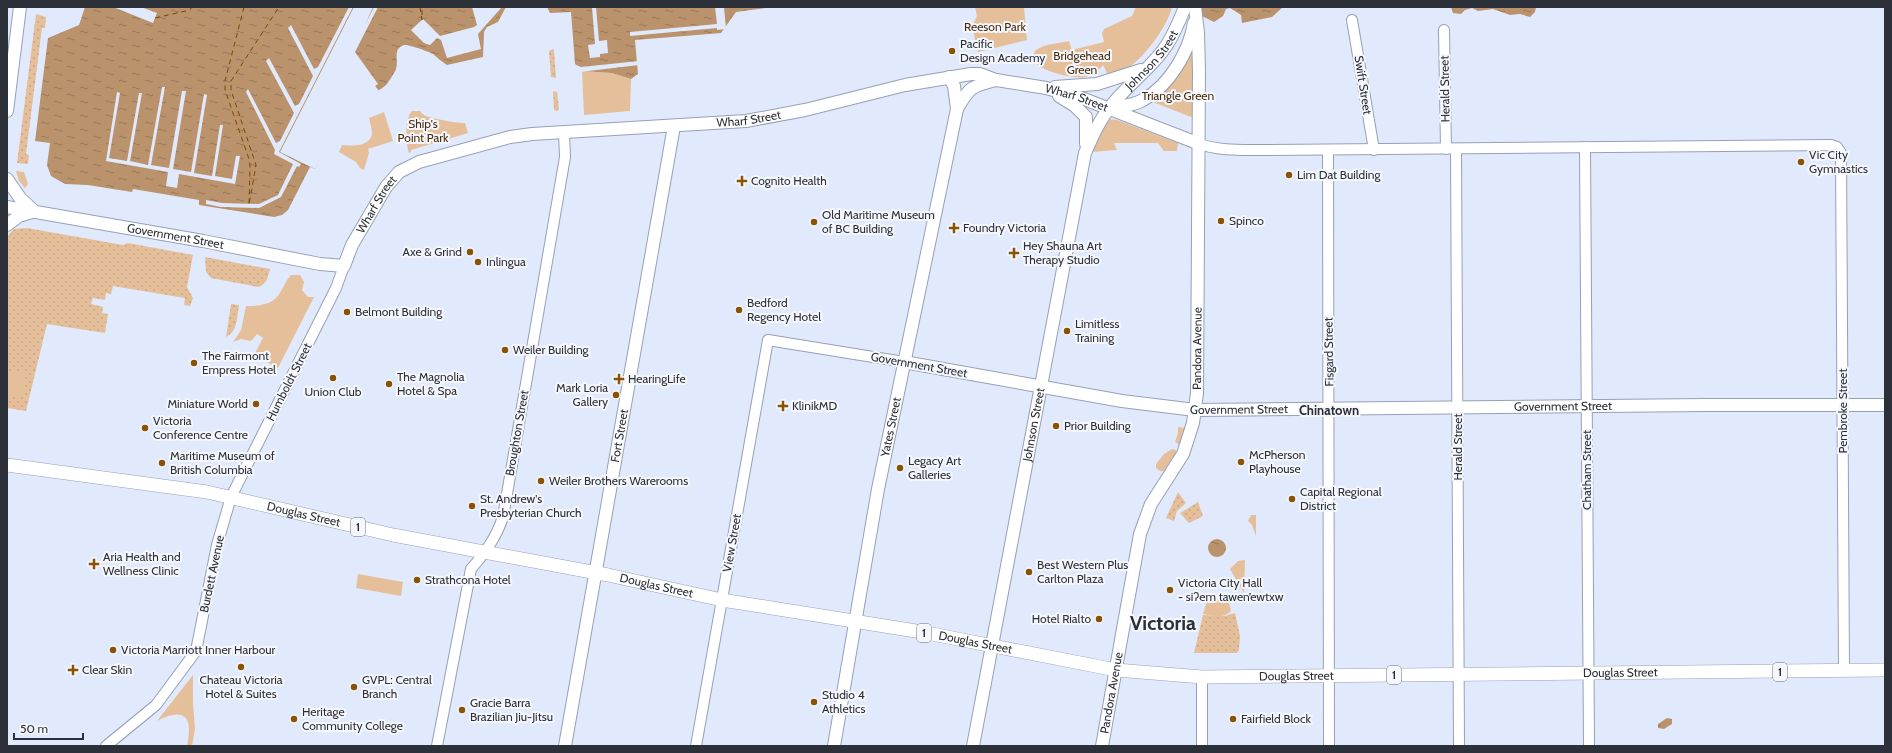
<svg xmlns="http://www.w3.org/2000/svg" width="1892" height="753" font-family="Cabin,sans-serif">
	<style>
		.grass { fill: url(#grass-dots) }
		.green { fill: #e5bf9a }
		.water { fill: url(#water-ripples) }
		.pier { fill: #e1eafd }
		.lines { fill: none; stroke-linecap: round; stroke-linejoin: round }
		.ferry { stroke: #7d4900; stroke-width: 1; stroke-dasharray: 5 4; stroke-linecap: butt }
		.tertiary-casing { stroke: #96a0b5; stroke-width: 12 }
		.secondary-casing { stroke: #96a0b5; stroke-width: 14 }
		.primary-casing { stroke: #96a0b5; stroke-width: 14 }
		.tertiary { stroke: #fff; stroke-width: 10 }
		.secondary { stroke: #fff; stroke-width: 12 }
		.primary { stroke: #fff; stroke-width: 13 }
		.poi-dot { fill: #895204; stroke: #f5f7fc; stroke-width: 1.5 }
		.labels { text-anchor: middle; stroke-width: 4; stroke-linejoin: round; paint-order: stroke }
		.shield { fill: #f5f7fc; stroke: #686c73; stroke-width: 1 }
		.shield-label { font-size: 11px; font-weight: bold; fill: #2c3038 }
		.park-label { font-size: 12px; fill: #492d0d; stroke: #f5f7fc }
		.poi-label { font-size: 12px; fill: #2c3038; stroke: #f5f7fc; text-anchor: start }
		.street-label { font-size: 12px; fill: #2c3038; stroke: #f5f7fc }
		.neighbourhood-label { font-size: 13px; font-weight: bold; fill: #2c3038; stroke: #f5f7fc }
		.town-label { font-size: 20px; font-weight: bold; fill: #2c3038; stroke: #f5f7fc }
	</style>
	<defs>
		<pattern id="grass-dots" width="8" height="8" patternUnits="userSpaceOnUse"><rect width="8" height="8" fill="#e5bf9a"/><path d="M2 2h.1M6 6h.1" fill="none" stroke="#c5a485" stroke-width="1.8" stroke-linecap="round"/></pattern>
		<pattern id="water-ripples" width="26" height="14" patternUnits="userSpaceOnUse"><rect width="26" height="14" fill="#ba926b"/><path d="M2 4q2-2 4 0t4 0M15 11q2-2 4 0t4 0" fill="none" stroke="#977859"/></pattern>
	</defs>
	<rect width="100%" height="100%" fill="#e1eafd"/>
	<!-- grass -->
	<g class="grass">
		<polygon points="36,14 46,17 45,28 42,28 26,154 29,155 28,164 17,163"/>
		<polygon points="553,49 554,51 556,78 551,77 549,51"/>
		<polygon points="553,91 557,92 559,109 557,111 554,110"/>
		<polygon points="27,228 123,245 128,243 193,255 187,287 193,298 190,306 184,305 185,298 113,286 111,294 106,293 105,300 93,298 91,304 103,307 102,313 108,314 105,333 47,324 26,411 7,408 7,237 14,229"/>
		<path d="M205 257 270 269C268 277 267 284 258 287L211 278 206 272Z"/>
		<path d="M231 304 239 305C237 317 238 331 226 337Z"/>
		<polygon points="1178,492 1186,503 1177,511 1174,521 1166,518"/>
		<polygon points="1198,502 1203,516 1189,523 1180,513"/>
		<polygon points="1235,613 1240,636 1239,650 1237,653 1194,653 1203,615 1225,616"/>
	</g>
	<!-- green -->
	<g class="green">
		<polygon points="975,7 1024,7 1027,40 978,52 972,26 977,16"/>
		<path d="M1136 7H1172C1168 25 1145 57 1129 67 1123 71 1116 74 1109 77L1103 65C1098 71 1093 75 1085 77 1074 79 1035 71 1033 58 1033 55 1034 52 1036 50 1044 44 1060 43 1069 41L1072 50 1104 42 1102 33 1104 29 1132 16Z"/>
		<polygon points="1191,51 1193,51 1194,115 1191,117 1153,102 1152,100"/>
		<polygon points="582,71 612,73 631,79 630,111 584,115"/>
		<path d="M412 111H420C421 112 422 114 424 115 428 118 461 124 465 123L468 133 411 150V152L409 153C406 143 404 120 412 111Z"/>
		<path d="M384 112 393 141 368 149 369 153 364 170 360 168 356 162 339 152 342 145C351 146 370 147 372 134 372 129 370 122 369 118Z"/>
		<polygon points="1109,119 1117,120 1178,143 1177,151 1164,151 1158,143 1114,143 1117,150 1092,152 1104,123"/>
		<polygon points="16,171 24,172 28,184 25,188 19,181"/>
		<path d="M291 275H300L304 282 302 290 308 297H314L278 368 254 355 263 338 257 334 251 341 241 339 233 342 241 330 246 306C260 306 274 305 281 291 285 285 286 280 291 275Z"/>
		<polygon points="7,371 26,374 22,398 7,396"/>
		<polygon points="1178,427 1186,428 1180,445 1175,442 1178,433"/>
		<polygon points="1172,449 1176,450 1176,453 1164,471 1160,471 1156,468 1156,464 1164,454"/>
		<polygon points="1251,515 1256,515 1256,536 1252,525 1248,521"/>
		<polygon points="1245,560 1244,593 1230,569 1238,561"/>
		<polygon points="358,574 403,582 401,596 356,588"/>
		<path d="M1208 598 1220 600 1228 599 1231 611C1223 619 1213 616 1203 614Z"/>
		<path d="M193 675V703L195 729 192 746H187C193 718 186 706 157 721Z"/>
	</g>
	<!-- water -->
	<g class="water">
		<path d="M85 7H506L498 22 487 27 484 32 483 57 447 65C442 62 438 58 433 54 430 52 408 44 404 45 392 49 399 60 396 69 395 72 389 81 387 84 378 94 362 94 352 103 339 115 324 152 315 169L310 167 288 210 282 215 274 217 199 205V200L133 189 132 192 88 185 65 184 51 176 47 165 50 143 35 141 48 38 79 25Z"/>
		<polygon points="547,7 774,7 736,12 721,33 635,40 638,74 631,79 612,73 582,71 575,64 571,12 550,13"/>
		<polygon points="1189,7 1283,7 1272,17 1242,23 1241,15 1230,8 1226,9 1223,16 1214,22 1196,13"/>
		<polygon points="1451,7 1536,7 1535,12 1530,17 1520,14 1510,15 1493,9 1478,11 1472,8 1465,10 1461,14 1453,13"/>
		<circle cx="1217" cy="548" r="9"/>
		<polygon points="1667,718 1672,719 1672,724 1664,729 1658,728 1658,724"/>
	</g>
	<!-- pier -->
	<g class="pier">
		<polygon points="113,7 141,7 157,13 153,23"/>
		<polygon points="349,7 353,7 279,152 301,164 299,167 297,166 281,197 259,208 221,207 206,204 206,200 222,203 259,204 278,195 293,164 274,154 275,150 246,92 248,89 276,143 280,141 294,113 266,61 269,58 295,106 299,104 313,76 288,28 291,25 314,69 318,67"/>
		<polygon points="354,7 373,7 365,25 374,7 378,7 355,52 378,84 375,86 350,53 379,91 353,103 346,111 315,169 280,152"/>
		<polygon points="472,7 502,7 478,34 481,49 447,58 441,40 437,38 430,45 424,43 411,30 423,19 440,36 474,27 477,25"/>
		<polygon points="592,7 596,7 599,41 607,40 608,53 600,54 600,57 590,58 588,45 595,44"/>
		<polygon points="715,7 724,7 726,29 717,30 717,28 630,36 630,32 717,24"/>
		<polygon points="639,61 639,65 580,72 573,65 574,64 581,67"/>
		<polygon points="162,87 165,87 151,165 169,168 182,91 186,91 173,169 191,172 204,94 207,95 194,173 212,176 220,125 223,125 215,176 232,179 236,156 240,156 235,184 179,174 177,188 166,186 168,172 106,161 117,92 120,93 109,158 127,161 139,93 142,93 130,161 148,165"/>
	</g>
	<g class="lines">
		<!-- ferry -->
		<g class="ferry">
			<polyline points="244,7 225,81 225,90 249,159 250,166 249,205 256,165 231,90 231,81 279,7"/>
			<polyline points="420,7 422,20 422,7"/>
			<polyline points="155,18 190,10 192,7"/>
		</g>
		<!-- tertiary casing -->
		<g class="tertiary-casing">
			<g id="tertiary">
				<polyline points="1352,20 1374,150"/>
				<polyline points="1444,30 1446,149"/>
				<path d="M1197 143C1218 151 1240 150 1261 150L1831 145 1837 147 1841 153 1844 670"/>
				<polyline points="1585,147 1589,746"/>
				<polyline points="1456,149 1459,746"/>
				<polyline points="1328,150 1329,746"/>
				<polyline points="1202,677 1202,746"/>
				<polyline points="106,746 156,705 196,651 217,545 231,497 336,288 344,266"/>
				<path d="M437 746 471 569C485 553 496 538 503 517L565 157 564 133"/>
				<polyline points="696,746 768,340 904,362"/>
			</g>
		</g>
		<!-- secondary casing -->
		<g class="secondary-casing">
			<g id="secondary">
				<polyline points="949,77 954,86 957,109"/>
				<polyline points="1055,87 1097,84 1141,70"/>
				<polyline points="1059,96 1075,106 1086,117 1086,144"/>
				<path d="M1110 108C1121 106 1133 106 1143 100 1169 86 1189 52 1194 23"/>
				<polyline points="7,111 20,7"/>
				<polyline points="7,179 20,198 35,212"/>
				<path id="s1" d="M7 207 203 241 320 264 344 266 352 245 386 187 399 172 419 162 510 137 532 134 746 121 805 110 905 85 971 74H980L996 80 1046 88 1079 97 1197 143"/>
				<polyline points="7,225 19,216 32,212"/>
				<path id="s2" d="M904 362 1122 401 1195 410 1705 405H1885"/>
				<path id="s3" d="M565 746 674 126"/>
				<path id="s4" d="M834 746 878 489 957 109C969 87 972 86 996 80"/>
				<path id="s5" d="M973 746 1085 153C1092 137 1099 121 1110 107 1127 85 1155 65 1168 43 1175 32 1180 19 1185 7"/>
				<path id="s6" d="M1102 746 1140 534 1151 504 1183 454 1193 423 1197 393 1199 72 1198 33 1195 7"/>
			</g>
		</g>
		<!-- primary casing -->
		<g class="primary-casing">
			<g id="primary">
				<path id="s7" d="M7 465 207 492 393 535 608 575 722 600 922 632 1116 670 1202 677 1885 670"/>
			</g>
		</g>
		<!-- tertiary -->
		<use href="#tertiary" class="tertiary"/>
		<!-- secondary -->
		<use href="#secondary" class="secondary"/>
		<!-- primary -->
		<use href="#primary" class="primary"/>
	</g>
	<!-- markers -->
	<g class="poi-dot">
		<circle cx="952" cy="51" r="4"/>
		<circle cx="1801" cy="162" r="4"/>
		<circle cx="1289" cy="175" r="4"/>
		<path d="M740 175h4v4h4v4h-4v4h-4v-4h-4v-4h4z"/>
		<circle cx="1221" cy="221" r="4"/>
		<circle cx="814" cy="222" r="4"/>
		<path d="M952 222h4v4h4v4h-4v4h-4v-4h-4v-4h4z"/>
		<circle cx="470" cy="252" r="4"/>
		<path d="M1012 247h4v4h4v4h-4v4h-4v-4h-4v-4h4z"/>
		<circle cx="478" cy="262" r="4"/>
		<circle cx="739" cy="310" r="4"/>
		<circle cx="347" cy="312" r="4"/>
		<circle cx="1067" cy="331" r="4"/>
		<circle cx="505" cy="350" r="4"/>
		<circle cx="194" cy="363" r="4"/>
		<circle cx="333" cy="378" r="4"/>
		<path d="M617 373h4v4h4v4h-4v4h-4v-4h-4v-4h4z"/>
		<circle cx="389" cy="384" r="4"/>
		<circle cx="616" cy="395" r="4"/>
		<circle cx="256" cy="404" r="4"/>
		<path d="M781 400h4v4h4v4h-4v4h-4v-4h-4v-4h4z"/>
		<circle cx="1056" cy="426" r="4"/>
		<circle cx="145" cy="428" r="4"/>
		<circle cx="1241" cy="462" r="4"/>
		<circle cx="162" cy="463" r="4"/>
		<circle cx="900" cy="468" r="4"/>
		<circle cx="541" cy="481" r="4"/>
		<circle cx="1292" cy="499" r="4"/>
		<circle cx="472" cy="506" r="4"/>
		<path d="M92 558h4v4h4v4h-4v4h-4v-4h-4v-4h4z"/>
		<circle cx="1029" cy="572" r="4"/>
		<circle cx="417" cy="580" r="4"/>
		<circle cx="1170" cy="590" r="4"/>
		<circle cx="1099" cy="619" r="4"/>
		<circle cx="113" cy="650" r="4"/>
		<circle cx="241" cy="667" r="4"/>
		<path d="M71 664h4v4h4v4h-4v4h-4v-4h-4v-4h4z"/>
		<circle cx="354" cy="687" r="4"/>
		<circle cx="814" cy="702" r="4"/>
		<circle cx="462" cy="710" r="4"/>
		<circle cx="294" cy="719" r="4"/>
		<circle cx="1233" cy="719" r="4"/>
	</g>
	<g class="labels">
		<!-- shield labels -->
		<g class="shield">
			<rect x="351" y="518" width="14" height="18" rx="3"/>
			<rect x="917" y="624" width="14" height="18" rx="3"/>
			<rect x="1773" y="663" width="14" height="18" rx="3"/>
			<rect x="1387" y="666" width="14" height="18" rx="3"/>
		</g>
		<g class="shield-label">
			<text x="358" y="531">1</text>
			<text x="924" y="637">1</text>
			<text x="1780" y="676">1</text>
			<text x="1394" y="679">1</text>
		</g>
		<!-- park labels -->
		<g class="park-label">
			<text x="995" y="31">Reeson Park</text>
			<text x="1082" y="60">Bridgehead<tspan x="1082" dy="14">Green</tspan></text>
			<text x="1178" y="100">Triangle Green</text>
			<text x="423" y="128">Ship's<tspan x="423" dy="14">Point Park</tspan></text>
		</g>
		<!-- poi labels -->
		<g class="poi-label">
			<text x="960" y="48">Pacific<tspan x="960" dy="14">Design Academy</tspan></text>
			<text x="1809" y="159">Vic City<tspan x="1809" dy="14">Gymnastics</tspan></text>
			<text x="1297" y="179">Lim Dat Building</text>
			<text x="751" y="185">Cognito Health</text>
			<text x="822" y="219">Old Maritime Museum<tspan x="822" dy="14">of BC Building</tspan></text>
			<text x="1229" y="225">Spinco</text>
			<text x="963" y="232">Foundry Victoria</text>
			<text x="1023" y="250">Hey Shauna Art<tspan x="1023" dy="14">Therapy Studio</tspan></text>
			<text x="462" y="256" text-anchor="end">Axe &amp; Grind</text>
			<text x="486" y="266">Inlingua</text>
			<text x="747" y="307">Bedford<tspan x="747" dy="14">Regency Hotel</tspan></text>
			<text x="355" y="316">Belmont Building</text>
			<text x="1075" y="328">Limitless<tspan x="1075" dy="14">Training</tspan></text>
			<text x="513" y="354">Weiler Building</text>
			<text x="202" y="360">The Fairmont<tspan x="202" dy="14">Empress Hotel</tspan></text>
			<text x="397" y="381">The Magnolia<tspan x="397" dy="14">Hotel &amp; Spa</tspan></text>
			<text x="628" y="383">HearingLife</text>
			<text x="608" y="392" text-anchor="end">Mark Loria<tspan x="608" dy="14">Gallery</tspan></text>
			<text x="333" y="396" text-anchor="middle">Union Club</text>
			<text x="248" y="408" text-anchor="end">Miniature World</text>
			<text x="792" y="410">KlinikMD</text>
			<text x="153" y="425">Victoria<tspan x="153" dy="14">Conference Centre</tspan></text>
			<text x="1064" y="430">Prior Building</text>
			<text x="1249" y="459">McPherson<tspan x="1249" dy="14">Playhouse</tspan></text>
			<text x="170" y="460">Maritime Museum of<tspan x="170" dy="14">British Columbia</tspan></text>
			<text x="908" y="465">Legacy Art<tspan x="908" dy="14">Galleries</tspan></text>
			<text x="549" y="485">Weiler Brothers Warerooms</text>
			<text x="1300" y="496">Capital Regional<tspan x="1300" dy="14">District</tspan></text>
			<text x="480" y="503">St. Andrew's<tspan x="480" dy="14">Presbyterian Church</tspan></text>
			<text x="103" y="561">Aria Health and<tspan x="103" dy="14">Wellness Clinic</tspan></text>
			<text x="1037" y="569">Best Western Plus<tspan x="1037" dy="14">Carlton Plaza</tspan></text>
			<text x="425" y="584">Strathcona Hotel</text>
			<text x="1178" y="587">Victoria City Hall<tspan x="1178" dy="14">- siʔem tawen’ewtxw</tspan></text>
			<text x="1091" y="623" text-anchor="end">Hotel Rialto</text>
			<text x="121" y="654">Victoria Marriott Inner Harbour</text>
			<text x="82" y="674">Clear Skin</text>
			<text x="241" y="684" text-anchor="middle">Chateau Victoria<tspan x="241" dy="14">Hotel &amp; Suites</tspan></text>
			<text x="362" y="684">GVPL: Central<tspan x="362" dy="14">Branch</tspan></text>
			<text x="822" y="699">Studio 4<tspan x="822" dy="14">Athletics</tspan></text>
			<text x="470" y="707">Gracie Barra<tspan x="470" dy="14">Brazilian Jiu-Jitsu</tspan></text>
			<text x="302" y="716">Heritage<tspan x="302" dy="14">Community College</tspan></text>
			<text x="1241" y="723">Fairfield Block</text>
		</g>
		<!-- street labels -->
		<g class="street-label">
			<text dy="4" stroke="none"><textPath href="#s5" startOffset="719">Johnson Street</textPath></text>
			<text transform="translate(1363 85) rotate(81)" y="4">Swift Street</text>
			<text transform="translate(1445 89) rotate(-91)" y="4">Herald Street</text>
			<text dy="4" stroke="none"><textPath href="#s1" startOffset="1144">Wharf Street</textPath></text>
			<text dy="4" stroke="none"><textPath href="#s1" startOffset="808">Wharf Street</textPath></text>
			<text dy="4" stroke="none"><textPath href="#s1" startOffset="412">Wharf Street</textPath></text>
			<text dy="4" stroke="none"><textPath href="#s1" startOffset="171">Government Street</textPath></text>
			<text dy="4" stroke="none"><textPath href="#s6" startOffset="414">Pandora Avenue</textPath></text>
			<text transform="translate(1329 352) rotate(-91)" y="4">Fisgard Street</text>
			<text transform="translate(919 365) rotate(10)" y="4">Government Street</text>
			<text transform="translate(289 382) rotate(-63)" y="4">Humboldt Street</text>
			<text dy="4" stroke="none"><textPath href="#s2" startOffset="663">Government Street</textPath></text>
			<text dy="4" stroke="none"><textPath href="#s2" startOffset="339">Government Street</textPath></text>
			<text transform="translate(1843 411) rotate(-90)" y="4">Pembroke Street</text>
			<text dy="4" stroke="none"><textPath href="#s5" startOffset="327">Johnson Street</textPath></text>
			<text dy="4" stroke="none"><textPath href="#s4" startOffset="324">Yates Street</textPath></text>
			<text transform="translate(517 433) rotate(-80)" y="4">Broughton Street</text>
			<text dy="4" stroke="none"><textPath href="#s3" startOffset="315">Fort Street</textPath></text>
			<text transform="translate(1458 447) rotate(-90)" y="4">Herald Street</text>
			<text transform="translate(1587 470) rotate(-90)" y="4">Chatham Street</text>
			<text dy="4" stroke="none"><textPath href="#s7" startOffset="301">Douglas Street</textPath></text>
			<text transform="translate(732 543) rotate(-80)" y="4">View Street</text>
			<text transform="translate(212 574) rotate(-78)" y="4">Burdett Avenue</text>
			<text dy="4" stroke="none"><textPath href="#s7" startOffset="661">Douglas Street</textPath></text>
			<text dy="4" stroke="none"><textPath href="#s7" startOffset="985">Douglas Street</textPath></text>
			<text dy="4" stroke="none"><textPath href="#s7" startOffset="1633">Douglas Street</textPath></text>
			<text dy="4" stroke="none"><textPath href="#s7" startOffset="1309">Douglas Street</textPath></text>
			<text dy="4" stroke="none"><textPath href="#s6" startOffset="54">Pandora Avenue</textPath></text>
		</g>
		<!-- neighbourhood labels -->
		<g class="neighbourhood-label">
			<text x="1329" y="415">Chinatown</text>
		</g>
		<!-- town labels -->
		<g class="town-label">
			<text x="1163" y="630">Victoria</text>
		</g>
	</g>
	<!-- border -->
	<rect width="1892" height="753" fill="none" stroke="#2c3038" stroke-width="16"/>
	<!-- scale -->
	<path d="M14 733v6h69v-6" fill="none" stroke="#2c3038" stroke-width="2"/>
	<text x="20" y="733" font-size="12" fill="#2c3038" stroke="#f5f7fc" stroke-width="3" paint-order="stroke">50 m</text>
</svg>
